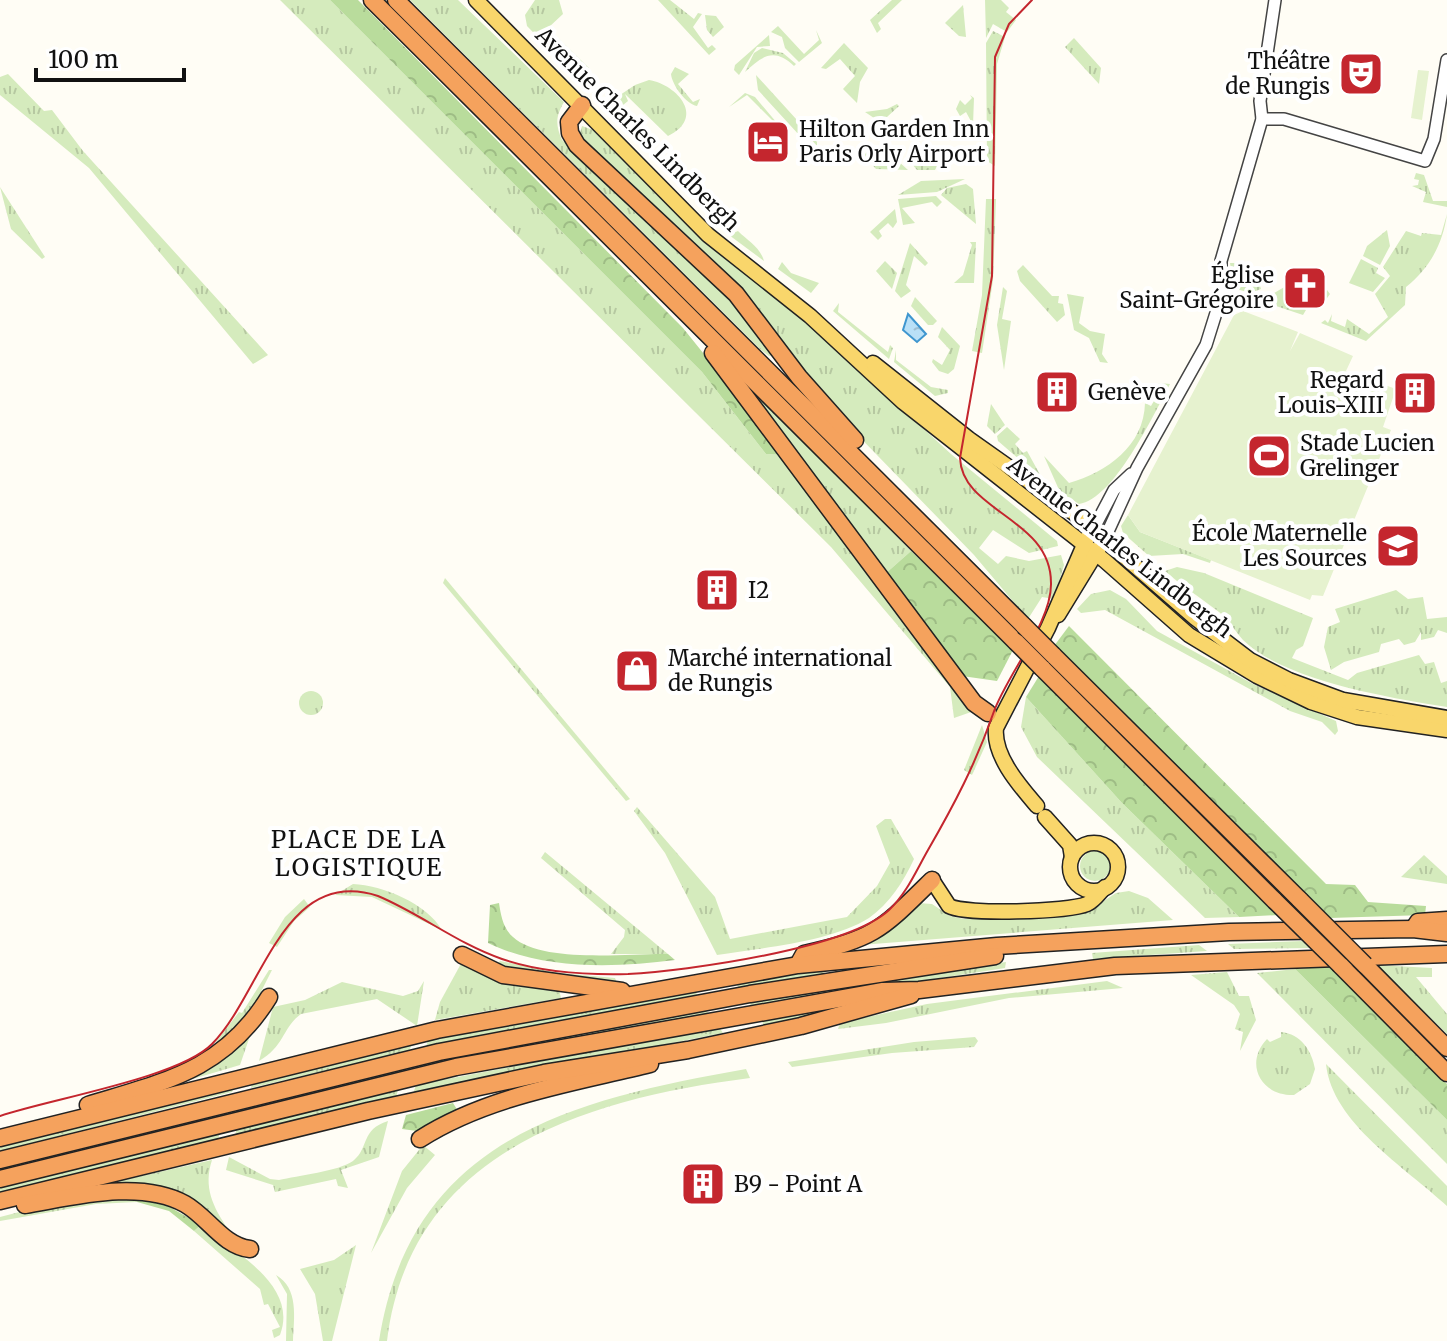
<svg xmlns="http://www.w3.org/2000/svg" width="1447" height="1341" font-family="Merriweather,serif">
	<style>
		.grass { fill: url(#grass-tufts) }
		.forest { fill: url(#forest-crowns) }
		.pitch { fill: #e6f2cf }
		.water { fill: url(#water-ripples); stroke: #3f96cf; stroke-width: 2 }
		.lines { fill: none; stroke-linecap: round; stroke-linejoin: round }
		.minor-casing { stroke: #444; stroke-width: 14 }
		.major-casing { stroke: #222; stroke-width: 17 }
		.highway-casing { stroke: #222; stroke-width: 19 }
		.minor { stroke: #fff; stroke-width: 11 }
		.major { stroke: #f9d66b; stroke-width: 14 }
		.highway { stroke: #f5a25d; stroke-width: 16 }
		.tram { stroke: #c4262e; stroke-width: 2 }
		.highway-bridge-casing { stroke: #222; stroke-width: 19; stroke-linecap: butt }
		.highway-bridge { stroke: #f5a25d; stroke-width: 16 }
		.labels { text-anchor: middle; stroke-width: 8; stroke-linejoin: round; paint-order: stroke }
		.poi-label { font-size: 22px; fill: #111; stroke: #fff; text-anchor: start }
		.street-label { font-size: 22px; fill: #111; stroke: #fff }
		.neighbourhood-label { font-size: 24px; letter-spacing: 2px; fill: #111; stroke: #fff }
	</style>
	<defs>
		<pattern id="grass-tufts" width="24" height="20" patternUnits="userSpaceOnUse" patternTransform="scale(2)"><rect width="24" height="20" fill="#d5ebbd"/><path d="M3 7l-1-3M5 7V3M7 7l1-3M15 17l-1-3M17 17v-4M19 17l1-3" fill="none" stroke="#b6c8a1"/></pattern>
		<pattern id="forest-crowns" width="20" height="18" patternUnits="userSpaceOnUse" patternTransform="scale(2)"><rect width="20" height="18" fill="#b9dc9c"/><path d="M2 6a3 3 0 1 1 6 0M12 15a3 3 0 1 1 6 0" fill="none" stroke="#9ebc85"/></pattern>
		<pattern id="water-ripples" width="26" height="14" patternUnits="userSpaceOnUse" patternTransform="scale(2)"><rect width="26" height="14" fill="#b9e0f7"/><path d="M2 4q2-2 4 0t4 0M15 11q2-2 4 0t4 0" fill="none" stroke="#9ebfd3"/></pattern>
	</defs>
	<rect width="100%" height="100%" fill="#fffdf5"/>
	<!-- grass -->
	<g class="grass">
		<polygon points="280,0 330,0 702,372 766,454 785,455 974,711 954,718 950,687 831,547"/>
		<path d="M410 0H458L564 102C556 116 555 124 562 140L727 290 773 355 769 356 761 350Z"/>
		<polygon points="535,0 559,0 563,14 548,28 589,68 579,77 602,103 527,26 525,15"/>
		<polygon points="658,0 670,0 694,19 698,13 702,14 693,27 708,48 712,45 716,49 709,55"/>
		<polygon points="892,0 902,0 878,23 881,29 877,33 870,20"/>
		<polygon points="985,0 1001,0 1009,8 1006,12 1016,20 1007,32 993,24 986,38"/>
		<polygon points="963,5 966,37 959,36 945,23"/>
		<polygon points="705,15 716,16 724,27 713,37 707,30"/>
		<polygon points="778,26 804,54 819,40 816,30 822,43 799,62 785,48 782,37 771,32"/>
		<polygon points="993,31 1005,37 997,64 995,166 987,161 986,43"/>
		<polygon points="769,35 770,46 757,47 739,75 734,70 735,65"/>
		<polygon points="1074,38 1101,68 1099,84 1065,47"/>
		<polygon points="844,43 868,68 860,82 857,103 843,89 855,76 840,59 826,69 821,68"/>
		<path d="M762 48 783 53 796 64 794 66C774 47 762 56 745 72L754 53Z"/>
		<path d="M675 67 689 74 678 84 693 102 700 99 697 106C686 104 672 85 671 74Z"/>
		<polygon points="8,74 44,111 52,110 83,151 268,355 253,364 89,168 0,95 0,77"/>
		<polygon points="756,75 817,142 817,146 805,132 800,136 758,90"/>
		<path d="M649 80C678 85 706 118 668 136L625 94 628 101 617 110 653 147 649 151 605 105 635 85Z"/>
		<polygon points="745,93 755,97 788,136 747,95 729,107"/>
		<polygon points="970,95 974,98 973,125 966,112 960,116 956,109 960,100 965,105 972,98"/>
		<polygon points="897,104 899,106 875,128 873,124 877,120 865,112 887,109"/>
		<polygon points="582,126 593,130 676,214 862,368 862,372 951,454 1057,541 1058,546 1029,553 993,530 979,548 998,564 1006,556 1029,561 1061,555 1064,565 1054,599 1042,597 1028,619 974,555 844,421 717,264 579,136"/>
		<polygon points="886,150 908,170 876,169 864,155 867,152 875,160"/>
		<polygon points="924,150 938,164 935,170 917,170 912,164 916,163 911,161"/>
		<polygon points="1416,173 1424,175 1433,201 1447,201 1447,207 1423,202 1426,192 1412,186 1418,185 1419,180 1414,179"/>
		<polygon points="965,179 937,192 898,195 921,181"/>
		<polygon points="966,184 973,189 976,224 941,195 947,188"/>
		<polygon points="0,187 45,257 42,259 11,229"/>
		<polygon points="936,196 942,202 937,207 932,202 902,208 915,223 903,225 898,199"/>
		<polygon points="986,199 996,199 993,280 982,353 972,351 982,295"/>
		<polygon points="895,209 897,222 893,228 888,223 879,231 882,236 878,240 870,232"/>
		<path d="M1447 214C1443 244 1429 269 1406 287L1405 305 1366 341 1321 323 1325 320 1328 323 1332 314 1331 321 1345 327 1347 319 1369 334 1388 317 1375 294 1390 276 1383 267 1406 231 1421 236 1422 233 1441 235Z"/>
		<polygon points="1387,230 1390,246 1380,265 1363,256 1367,246"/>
		<path d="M738 231C748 241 760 247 764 261L729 235Z"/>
		<polygon points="970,242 976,242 974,283 954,283 963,275 972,245"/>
		<polygon points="910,243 928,263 925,266 914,256 906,285 911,291 901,298 895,291"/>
		<polygon points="1361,259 1378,268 1376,273 1385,278 1373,292 1349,283"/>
		<polygon points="885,261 897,273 892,289 876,271"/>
		<polygon points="782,262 791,273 819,283 811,293 778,269"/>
		<polygon points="1230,263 1234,263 1257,275 1261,289 1250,293 1237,289 1230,279 1240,281 1245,272 1236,265 1231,269"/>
		<polygon points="1023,265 1052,296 1059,296 1058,303 1063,304 1065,315 1057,322 1020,281 1017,271"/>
		<polygon points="1286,286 1320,303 1327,290 1330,294 1322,305 1304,297 1299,306 1306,310 1303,315 1261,301"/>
		<polygon points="1003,287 1007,291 1002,319 1011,321 1004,370 997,325"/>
		<polygon points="1067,294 1084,297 1079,323 1090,331 1105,334 1102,354 1108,363 1100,362 1089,338 1074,330"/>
		<polygon points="915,297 937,321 933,325 928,325 911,306"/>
		<polygon points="839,303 838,312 888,352 890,345 893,348 889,359 833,311"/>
		<polygon points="942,327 960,346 954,369 948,374 939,371 932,362 933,359 942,365 950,350 938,337"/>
		<polygon points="896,350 896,360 931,387 948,390 948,393 935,396 894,362"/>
		<path d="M1159 383 1170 384C1153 416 1114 499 1079 504L1060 492 1044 456 1069 483C1107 472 1144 446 1145 403L1151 406 1158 394 1152 391Z"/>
		<polygon points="749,384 911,551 885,574 745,388"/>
		<polygon points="991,404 1005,425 995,434 987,426"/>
		<polygon points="1007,427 1020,439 1015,444 1023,453 1027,451 1043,480 998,441 997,436"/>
		<polygon points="1128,515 1140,532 1211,560 1210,563 1183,554 1149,556 1123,533 1121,526"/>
		<path d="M1177 567 1204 573 1313 618 1303 646 1296 650 1292 658 1348 680 1357 673 1419 655 1425 664 1434 662 1441 683 1447 681V707C1391 698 1285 681 1243 640 1235 631 1229 620 1219 612 1201 598 1183 587 1165 571Z"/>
		<polygon points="445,578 630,799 626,801 443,583"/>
		<polygon points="1110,590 1126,599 1157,631 1253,684 1336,721 1338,731 1335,735 1322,722 1290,711 1105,610 1081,613 1077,609 1091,594"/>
		<polygon points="1396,590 1408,599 1423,597 1427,619 1447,617 1447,633 1438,630 1434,637 1421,640 1421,632 1415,642 1404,645 1399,639 1381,644 1379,652 1344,662 1331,670 1324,647 1328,627 1340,622 1335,609"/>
		<circle cx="311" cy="703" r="12"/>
		<polygon points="1026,697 1122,803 1239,917 1205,918 1037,757 1021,727"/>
		<polygon points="982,725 987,742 972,775 964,770"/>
		<path d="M637 807 715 897 730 939 847 917 877 886 890 863 876 826 885 819H891L914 859C904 881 889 904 869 918 831 942 761 948 717 955L665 853 634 811Z"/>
		<circle cx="1095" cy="866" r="15"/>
		<polygon points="545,852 668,954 611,954 624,937 625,930 541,858"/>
		<polygon points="1424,855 1447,876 1447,884 1401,877"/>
		<path d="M353 884C383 885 427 904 442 930L372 897 335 895Z"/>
		<polygon points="1129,891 1148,898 1173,920 861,945 918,903 932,904 950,916 964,919 988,918 1093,908 1116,893"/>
		<polygon points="304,899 310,907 294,921 277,947 269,943 285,917"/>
		<polygon points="1303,941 1311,948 1234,949 1228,944"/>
		<polygon points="1199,945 1207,951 1093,959 1092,953"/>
		<polygon points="463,960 559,989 561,998 435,1020 440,1002"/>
		<polygon points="500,961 560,973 615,978 617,983 558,981 504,966 498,963"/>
		<polygon points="1006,962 1005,968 752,1007 746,998"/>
		<polygon points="1376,965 1432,968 1432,977 1416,977 1447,1014 1447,1034"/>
		<polygon points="823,968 825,974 739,988 735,982"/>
		<polygon points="1295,969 1447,1120 1447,1164 1257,973"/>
		<polygon points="269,970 272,970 241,1031 206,1055 239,1012 242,1013"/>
		<polygon points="1227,972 1239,996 1249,996 1256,1020 1240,1051 1243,1032 1235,1029 1240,1014 1234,1005 1191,975"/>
		<path d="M424 981 417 1026 377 999 301 1014C282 1028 285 1046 259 1061L273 1007 305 1000 342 982 403 996 418 991Z"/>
		<polygon points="1107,981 1123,988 1009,998 886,1023 838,1029 840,1023 927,1004"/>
		<polygon points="694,990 699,997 426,1047 428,1040"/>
		<polygon points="843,1006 765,1027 761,1020"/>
		<polygon points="705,1010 711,1015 419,1070 421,1063"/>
		<polygon points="719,1027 723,1033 413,1094 416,1085"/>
		<polygon points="252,1030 240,1065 162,1088 225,1058"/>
		<path d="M1281 1032C1301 1034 1312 1051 1315 1069L1310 1084 1294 1095C1260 1096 1244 1063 1267 1039L1270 1042 1281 1037Z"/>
		<polygon points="975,1037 978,1041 974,1047 892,1053 792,1067 788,1062 914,1042"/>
		<polygon points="412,1044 409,1051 251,1088 253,1079"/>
		<path d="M1326 1064 1447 1186V1206C1405 1167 1332 1123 1326 1064Z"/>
		<polygon points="405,1067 403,1073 242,1112 244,1105"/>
		<path d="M746 1069 750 1078C586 1099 410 1151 387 1341H379C411 1138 572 1100 746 1069Z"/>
		<polygon points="235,1085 232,1092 0,1151 0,1144"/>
		<polygon points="398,1089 396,1098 235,1135 237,1128"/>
		<polygon points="228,1109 225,1116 0,1173 0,1167"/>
		<path d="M388 1121 379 1157 341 1170 348 1188 338 1186 336 1179 275 1192 273 1185 226 1170 229 1157 270 1179 279 1180C297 1176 339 1171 353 1161 370 1147 360 1130 388 1121Z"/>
		<polygon points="220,1133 218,1139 0,1194 0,1188"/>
		<polygon points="423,1145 435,1155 407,1188 371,1253 402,1171"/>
		<path d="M212 1160C203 1187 213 1207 228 1229L226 1231 176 1195 71 1192Z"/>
		<polygon points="138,1198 137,1202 96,1204 0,1221 0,1217 31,1209"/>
		<path d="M201 1225C233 1251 299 1285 280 1335L274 1338 272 1330 280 1327 268 1304 264 1305 260 1289 194 1231Z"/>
		<polygon points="356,1245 332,1341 323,1341 315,1294 300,1269 334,1260"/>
		<path d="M276 1275C299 1288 294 1318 293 1341H286L287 1294Z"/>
	</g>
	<!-- forest -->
	<g class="forest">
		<polygon points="330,0 358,0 683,328 785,455 766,454 702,372"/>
		<polygon points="911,551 1013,650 997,681 962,676 885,574"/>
		<polygon points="1069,626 1326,884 1355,885 1368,902 1426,906 1425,915 1330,918 1054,646"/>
		<polygon points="1039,676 1279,915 1239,917 1122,803 1026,697"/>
		<path d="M499 903C501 916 503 928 513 937 542 964 630 953 668 954L675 960C614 968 544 970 488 943L490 905Z"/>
		<polygon points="1333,966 1447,1084 1447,1120 1295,969"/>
		<polygon points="453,1103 458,1111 417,1131 402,1129 406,1115"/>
		<polygon points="138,1198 161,1202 201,1225 194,1231 169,1211 137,1202"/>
	</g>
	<!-- pitch -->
	<g class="pitch">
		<polygon points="1418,70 1429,71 1422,120 1411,118"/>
		<polygon points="1243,311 1298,332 1290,351 1300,333 1353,356 1346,371 1396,389 1383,427 1391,430 1323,596 1312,595 1310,600 1140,532 1128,515 1234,315"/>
	</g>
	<!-- water -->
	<polygon class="water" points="908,314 926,334 917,342 903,330"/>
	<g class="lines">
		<!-- minor casing -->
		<g class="minor-casing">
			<g id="minor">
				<polyline points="1262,119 1284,119 1425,161 1434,139 1447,60"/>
				<polyline points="1094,528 1114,490 1131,474"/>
				<polyline points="1105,538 1137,468 1206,345 1221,297 1221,261 1262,119 1260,101 1275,0"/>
			</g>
		</g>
		<!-- major casing -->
		<g class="major-casing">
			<g id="major">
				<polyline points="476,0 708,235 810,316 903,402 1104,560 1189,635 1257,676 1311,702 1357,717 1447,730"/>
				<polyline points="873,363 969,439 1074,513 1195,618 1250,660 1289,680 1343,700 1447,718"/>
				<polyline points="1058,615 1099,548"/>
				<path d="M1037 806C1020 786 993 756 996 728L1048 628 1087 538"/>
				<polyline points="1045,817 1070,845 1072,857"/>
				<circle cx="1094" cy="867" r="24"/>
				<path d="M932 880 949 906C965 915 1068 912 1087 904 1095 900 1099 893 1105 887"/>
			</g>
		</g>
		<!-- highway casing -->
		<g class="highway-casing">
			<g id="highway">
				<polyline points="372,0 1016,642"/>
				<polyline points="396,0 1024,626"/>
				<polyline points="582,105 569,122 570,133 577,145 736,294 799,377 855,440"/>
				<polyline points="713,353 974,703 988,713"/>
				<polyline points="1053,655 1300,900"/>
				<polyline points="1042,668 1275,901"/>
				<polyline points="1414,928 1418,922 1447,920"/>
				<polyline points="462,955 503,975 622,991"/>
				<path d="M799 963 804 954C876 938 881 930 932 880"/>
				<polyline points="1340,965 1447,1073"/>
				<polyline points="1365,965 1447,1048"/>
				<path d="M88 1105C166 1081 224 1070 269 997"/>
				<polyline points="0,1138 437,1030 798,965 997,946 1229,932 1413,929 1447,933"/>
				<path d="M420 1139C487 1096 573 1083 650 1064"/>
				<polyline points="0,1160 439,1052 750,994 995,956"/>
				<polyline points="0,1179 456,1067 883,991 919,990 1115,966 1447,954"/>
				<polyline points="0,1201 368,1111 544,1073 688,1050 801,1026 911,995"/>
				<path d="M25 1205C73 1197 140 1179 185 1204 208 1217 223 1246 250 1249"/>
			</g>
		</g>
		<!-- minor -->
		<use href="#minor" class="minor"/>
		<!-- major -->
		<use href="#major" class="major"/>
		<!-- highway -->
		<use href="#highway" class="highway"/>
		<!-- tram -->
		<path class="tram" d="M0 1116C50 1099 179 1078 212 1044 262 994 283 865 378 896 421 914 458 944 502 959 540 972 588 975 628 974 686 971 847 949 889 910 907 893 916 871 928 850 954 805 976 763 993 714 1006 675 1052 623 1051 583 1051 518 962 512 960 458L992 276 995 57 1009 24 1032 0"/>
		<!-- highway-bridge casing -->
		<g class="highway-bridge-casing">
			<g id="highway-bridge">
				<polyline points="1024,626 1053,655"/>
				<polyline points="1016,642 1042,668"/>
				<polyline points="1300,900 1365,965"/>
				<polyline points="1275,901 1340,965"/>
			</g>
		</g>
		<!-- highway-bridge -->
		<use href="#highway-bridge" class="highway-bridge"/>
	</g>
	<!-- icons -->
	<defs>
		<g id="theatre-square" transform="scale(2.3)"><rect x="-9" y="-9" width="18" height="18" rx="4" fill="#c4262e" stroke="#fff"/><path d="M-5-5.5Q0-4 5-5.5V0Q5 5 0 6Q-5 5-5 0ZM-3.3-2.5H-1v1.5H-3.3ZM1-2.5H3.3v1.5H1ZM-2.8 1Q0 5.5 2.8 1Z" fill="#fff"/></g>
		<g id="hotel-square" transform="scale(2.3)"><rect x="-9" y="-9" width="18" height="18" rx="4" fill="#c4262e" stroke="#fff"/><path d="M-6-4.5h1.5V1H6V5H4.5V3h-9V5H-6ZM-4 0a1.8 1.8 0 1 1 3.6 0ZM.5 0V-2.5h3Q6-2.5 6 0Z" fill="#fff"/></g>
		<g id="church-square" transform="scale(2.3)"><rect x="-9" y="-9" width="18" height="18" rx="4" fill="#c4262e" stroke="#fff"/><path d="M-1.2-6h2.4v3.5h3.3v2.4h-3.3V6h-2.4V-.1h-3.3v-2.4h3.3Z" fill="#fff"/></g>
		<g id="building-square" transform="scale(2.3)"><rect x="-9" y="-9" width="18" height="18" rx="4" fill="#c4262e" stroke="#fff"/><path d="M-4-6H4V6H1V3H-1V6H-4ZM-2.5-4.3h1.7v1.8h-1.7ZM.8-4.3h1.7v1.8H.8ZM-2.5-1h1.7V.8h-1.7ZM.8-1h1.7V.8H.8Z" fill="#fff"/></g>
		<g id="stadium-square" transform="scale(2.3)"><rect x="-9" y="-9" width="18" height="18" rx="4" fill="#c4262e" stroke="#fff"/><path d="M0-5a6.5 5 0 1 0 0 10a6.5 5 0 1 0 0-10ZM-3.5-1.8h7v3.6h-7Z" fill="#fff"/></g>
		<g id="school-square" transform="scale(2.3)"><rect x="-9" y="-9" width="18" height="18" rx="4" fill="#c4262e" stroke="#fff"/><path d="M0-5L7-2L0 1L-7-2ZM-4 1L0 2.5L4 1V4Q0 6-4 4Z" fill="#fff"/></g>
		<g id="shop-square" transform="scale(2.3)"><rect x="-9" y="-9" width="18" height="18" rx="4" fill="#c4262e" stroke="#fff"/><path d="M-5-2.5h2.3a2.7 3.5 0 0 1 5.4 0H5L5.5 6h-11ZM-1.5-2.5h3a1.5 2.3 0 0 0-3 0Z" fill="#fff"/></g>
	</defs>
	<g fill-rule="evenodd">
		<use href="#theatre-square" x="1361" y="74"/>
		<use href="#hotel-square" x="768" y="142"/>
		<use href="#church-square" x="1305" y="288"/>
		<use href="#building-square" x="1057" y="392"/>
		<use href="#building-square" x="1415" y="393"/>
		<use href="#stadium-square" x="1269" y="456"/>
		<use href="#school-square" x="1398" y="546"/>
		<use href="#building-square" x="717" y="590"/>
		<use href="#shop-square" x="637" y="671"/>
		<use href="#building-square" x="703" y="1184"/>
	</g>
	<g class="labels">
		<!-- poi labels -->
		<g class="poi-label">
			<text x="1330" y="69" text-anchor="end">Théâtre<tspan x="1330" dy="25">de Rungis</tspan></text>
			<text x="799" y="137">Hilton Garden Inn<tspan x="799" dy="25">Paris Orly Airport</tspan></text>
			<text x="1274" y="283" text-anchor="end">Église<tspan x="1274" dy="25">Saint-Grégoire</tspan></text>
			<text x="1384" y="388" text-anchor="end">Regard<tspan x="1384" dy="25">Louis-XIII</tspan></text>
			<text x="1088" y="400">Genève</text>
			<text x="1300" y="451">Stade Lucien<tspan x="1300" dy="25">Grelinger</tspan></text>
			<text x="1367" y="541" text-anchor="end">École Maternelle<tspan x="1367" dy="25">Les Sources</tspan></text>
			<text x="748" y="598">I2</text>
			<text x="668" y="666">Marché international<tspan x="668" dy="25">de Rungis</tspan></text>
			<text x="734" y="1192">B9 - Point A</text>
		</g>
		<!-- street labels -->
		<g class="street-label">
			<text transform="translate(638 129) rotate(45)" y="8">Avenue Charles Lindbergh</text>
			<text transform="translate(1120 547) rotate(38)" y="8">Avenue Charles Lindbergh</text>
		</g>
		<!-- neighbourhood labels -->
		<g class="neighbourhood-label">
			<text x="359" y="848">PLACE DE LA<tspan x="359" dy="28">LOGISTIQUE</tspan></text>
		</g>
	</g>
	<!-- scale -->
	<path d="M36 68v12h148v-12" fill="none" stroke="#111111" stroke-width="4"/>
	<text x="48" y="68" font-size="24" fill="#111111" stroke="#ffffff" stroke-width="6" paint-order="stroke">100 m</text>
</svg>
